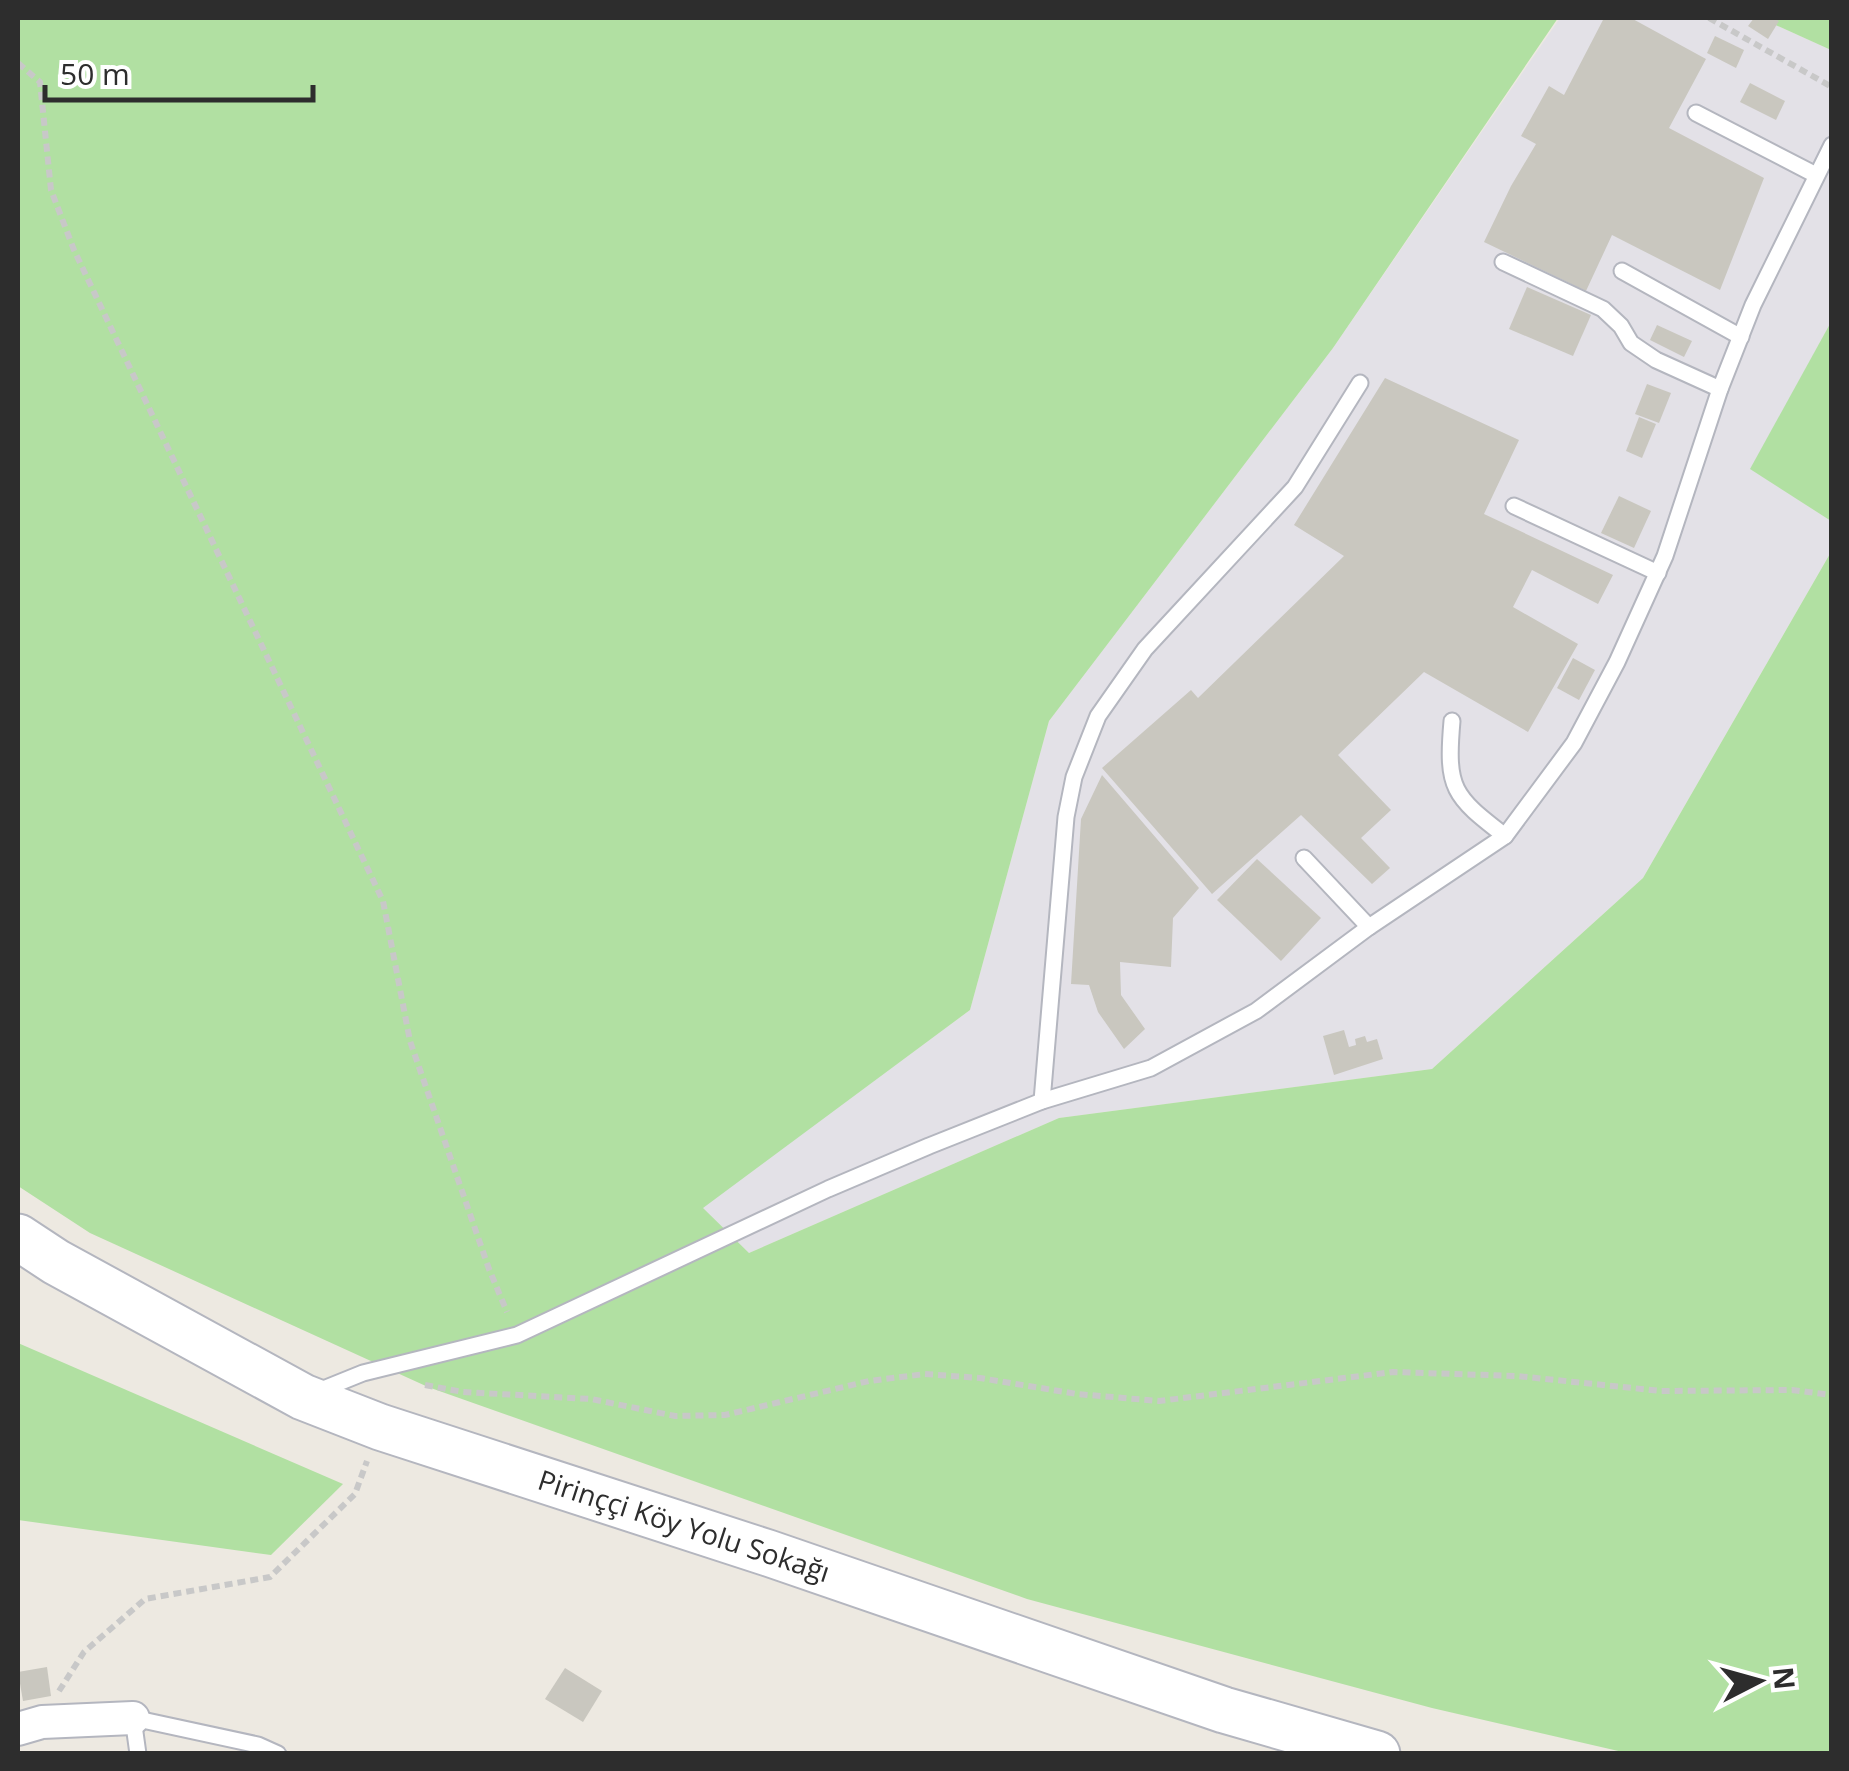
<svg xmlns="http://www.w3.org/2000/svg" width="1849" height="1771" font-family="'Open Sans',sans-serif">
	<style>
		.industrial { fill: #e3e1e7 }
		.green { fill: #b1e0a2 }
		.building { fill: #c9c7bf }
		.lines { fill: none; stroke-linecap: round; stroke-linejoin: round }
		.lane-casing { stroke: #b4b6bf; stroke-width: 19 }
		.street-casing { stroke: #b4b6bf; stroke-width: 36 }
		.secondary-casing { stroke: #b4b6bf; stroke-width: 49 }
		.path { stroke: #c8c8c8; stroke-width: 6; stroke-dasharray: 8 5; stroke-linecap: butt }
		.lane { stroke: #fff; stroke-width: 15 }
		.street { stroke: #fff; stroke-width: 32 }
		.secondary { stroke: #fff; stroke-width: 45 }
		.labels { text-anchor: middle; stroke-width: 8; stroke-linejoin: round; paint-order: stroke }
		.street-label { font-size: 28px; fill: #2d2d2d; stroke: #fff }
	</style>
	<rect width="100%" height="100%" fill="#ede9e1"/>
	<!-- industrial -->
	<polygon class="industrial" points="1560,18 1760,18 1831,50 1831,322 1751,469 1831,521 1831,552 1643,878 1432,1069 1059,1118 749,1253 702,1208 970,1010 1049,721 1333,348"/>
	<!-- green -->
	<g class="green">
		<polygon points="18,18 1558,18 1333,348 1049,721 970,1010 703,1208 749,1253 1059,1118 1432,1069 1643,878 1831,552 1831,1753 1627,1753 1432,1708 1027,1599 428,1387 90,1233 18,1186"/>
		<polygon points="1760,18 1831,18 1831,50"/>
		<polygon points="1831,322 1832,521 1831,521 1750,469"/>
		<polygon points="18,1343 343,1484 271,1555 18,1520"/>
	</g>
	<!-- building -->
	<g class="building">
		<polygon points="1604,18 1631,18 1706,59 1669,128 1764,178 1720,290 1612,235 1586,291 1484,242 1511,186 1536,144 1521,136 1549,86 1564,95"/>
		<polygon points="1754,18 1773,18 1779,21 1768,39 1748,26"/>
		<polygon points="1715,36 1744,50 1736,68 1707,53"/>
		<polygon points="1750,83 1785,101 1776,120 1740,102"/>
		<polygon points="1527,287 1591,315 1573,356 1509,329"/>
		<polygon points="1657,325 1692,341 1684,357 1650,340"/>
		<polygon points="1385,378 1519,440 1484,514 1613,575 1598,604 1532,570 1513,607 1578,644 1528,732 1424,672 1338,755 1391,810 1361,838 1390,868 1372,884 1301,815 1212,894 1102,768 1191,690 1198,698 1344,556 1294,525"/>
		<polygon points="1647,384 1671,393 1659,423 1635,414"/>
		<polygon points="1639,417 1656,424 1642,458 1626,451"/>
		<polygon points="1619,496 1651,511 1634,548 1601,533"/>
		<polygon points="1573,658 1595,670 1579,700 1557,688"/>
		<polygon points="1102,775 1199,888 1173,918 1171,967 1120,962 1121,995 1145,1029 1124,1049 1098,1012 1089,985 1071,984 1081,819"/>
		<polygon points="1257,859 1321,918 1281,961 1217,900"/>
		<polygon points="1344,1030 1349,1047 1356,1045 1355,1039 1365,1036 1367,1042 1377,1039 1383,1059 1334,1075 1323,1036"/>
		<polygon points="47,1667 51,1696 23,1701 18,1672"/>
		<polygon points="565,1668 602,1691 583,1722 545,1699"/>
	</g>
	<g class="lines">
		<!-- lane casing -->
		<g class="lane-casing">
			<g id="lane">
				<polyline points="1696,113 1816,175"/>
				<polyline points="1503,262 1603,309 1621,326 1631,343 1656,360 1720,389"/>
				<polyline points="1622,271 1741,337"/>
				<polyline points="1514,506 1658,573"/>
				<path d="M1452 721C1446 789 1453 796 1505 836"/>
				<polyline points="1304,858 1369,927"/>
				<polyline points="1042,1101 1066,817 1074,777 1098,716 1145,649 1295,487 1360,383"/>
				<polyline points="316,1392 363,1373 517,1335 828,1189 929,1146 1042,1101 1151,1068 1256,1011 1369,927 1505,836 1574,743 1617,662 1665,556 1720,389 1753,305 1832,145"/>
				<polyline points="138,1754 133,1718 258,1745 278,1754"/>
			</g>
		</g>
		<!-- street casing -->
		<g class="street-casing">
			<polyline id="street" points="18,1729 42,1722 133,1718"/>
		</g>
		<!-- secondary casing -->
		<g class="secondary-casing">
			<polyline id="secondary" points="18,1237 56,1262 303,1397 380,1427 768,1553 1224,1710 1377,1754"/>
		</g>
		<!-- path -->
		<g class="path">
			<polyline points="1709,18 1832,87"/>
			<polyline points="18,63 40,82 51,190 74,250 383,901 410,1041 489,1269 507,1312"/>
			<polyline points="425,1385 463,1392 591,1399 675,1416 725,1415 869,1381 925,1374 980,1378 1077,1394 1159,1401 1393,1372 1517,1376 1661,1391 1792,1390 1832,1395"/>
			<polyline points="59,1691 84,1652 145,1599 270,1577 355,1494 367,1461"/>
		</g>
		<!-- lane -->
		<use href="#lane" class="lane"/>
		<!-- street -->
		<use href="#street" class="street"/>
		<!-- secondary -->
		<use href="#secondary" class="secondary"/>
	</g>
	<g class="labels">
		<!-- street labels -->
		<g class="street-label">
			<text transform="translate(684 1526) rotate(18)" y="10">Pirinççi Köy Yolu Sokağı</text>
		</g>
	</g>
	<!-- border -->
	<rect width="1849" height="1771" fill="none" stroke="#2d2d2d" stroke-width="40"/>
	<!-- north arrow -->
	<g transform="translate(1759 1681) rotate(84)" stroke="#ffffff" stroke-width="8" paint-order="stroke">
	<path d="M0-8L18 38L0 25L-18 38Z" fill="#2d2d2d"/>
	<text y="-15" font-size="28" font-weight="bold" text-anchor="middle" fill="#2d2d2d">N</text>
	</g>
	<!-- scale -->
	<path d="M45 85v15h268v-15" fill="none" stroke="#2d2d2d" stroke-width="5"/>
	<text x="60" y="85" font-size="30" fill="#2d2d2d" stroke="#ffffff" stroke-width="8" paint-order="stroke">50 m</text>
</svg>
